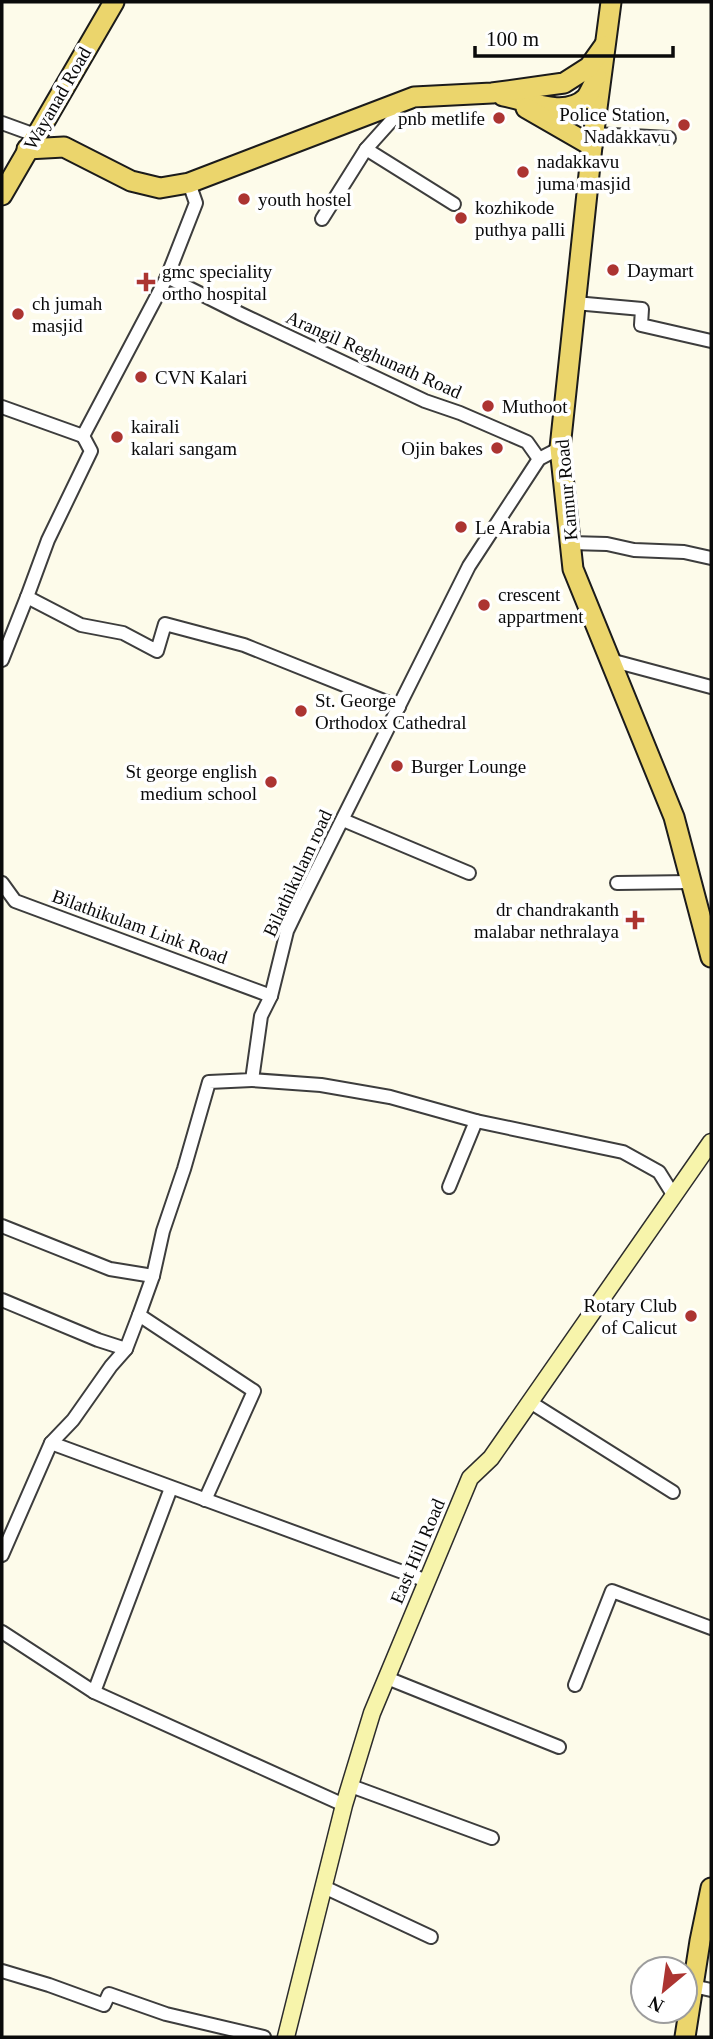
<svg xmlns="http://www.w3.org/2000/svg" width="713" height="2039" font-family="Georgia,serif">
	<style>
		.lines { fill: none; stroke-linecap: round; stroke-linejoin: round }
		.street-casing { stroke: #3d3d3d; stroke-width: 16 }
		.secondary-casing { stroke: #2c2c2c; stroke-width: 19 }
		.primary-casing { stroke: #1b1b1b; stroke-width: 23 }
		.street { stroke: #fff; stroke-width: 12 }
		.secondary { stroke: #f7f4ab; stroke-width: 16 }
		.primary { stroke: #ebd56c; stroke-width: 19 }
		.poi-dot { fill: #ac3431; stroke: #fff; stroke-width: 2.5 }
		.labels { text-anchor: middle; stroke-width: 7; stroke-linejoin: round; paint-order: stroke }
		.street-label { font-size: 19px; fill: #0a0a0a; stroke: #fff }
		.poi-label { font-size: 19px; fill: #0a0a0a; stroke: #fff; text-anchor: start }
	</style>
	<rect width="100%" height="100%" fill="#fdfbea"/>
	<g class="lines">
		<!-- street casing -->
		<g class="street-casing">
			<g id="street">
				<polyline points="2,123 35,135"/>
				<polyline points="594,134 669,138"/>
				<polyline points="366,149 454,204"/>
				<polyline points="189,183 196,203 167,277 241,314 425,401 460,413 527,442 539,459"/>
				<polyline points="322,219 366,149 392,120 394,113 390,106"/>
				<polyline points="575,303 642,309 641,325 711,341"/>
				<polyline points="2,407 83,436 167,277"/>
				<polyline points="83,436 91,451 48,540 27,597 81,625 123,633 157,651 165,624 244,645 399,707"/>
				<polyline points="570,543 607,544 634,550 684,552 711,558"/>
				<polyline points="2,660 27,597"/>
				<polyline points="610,660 711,687"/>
				<polyline points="343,820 469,873"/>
				<polyline points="2,883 15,901 271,996"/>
				<polyline points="617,883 691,882"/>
				<polyline points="252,1080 321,1085 390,1097 476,1121 623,1152 659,1172 674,1196"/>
				<polyline points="449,1187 476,1121"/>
				<polyline points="2,1226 110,1269 153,1276"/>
				<polyline points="2,1300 98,1340 126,1349"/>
				<polyline points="530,1402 673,1492"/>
				<polyline points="51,1443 427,1581"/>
				<polyline points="205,1500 254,1391 139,1315 153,1276 163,1231 184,1169 209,1082 252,1080 261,1016 271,996 287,931 301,902 469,566 539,459 560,448"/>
				<polyline points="2,1555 51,1443 73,1420 111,1366 126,1349 139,1315"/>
				<polyline points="2,1632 94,1692 344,1805"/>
				<polyline points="387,1678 559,1747"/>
				<polyline points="575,1685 612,1591 711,1628"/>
				<polyline points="94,1692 171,1488"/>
				<polyline points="351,1786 492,1838"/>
				<polyline points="324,1887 431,1937"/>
				<polyline points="2,1971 49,1985 104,2005 109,1994 166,2014 264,2037"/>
				<polyline points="693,1986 711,1990"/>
			</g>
		</g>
		<!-- secondary casing -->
		<g class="secondary-casing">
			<polyline id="secondary" points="286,2037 344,1805 372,1713 470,1478 491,1458 711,1142"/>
		</g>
		<!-- primary casing -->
		<g class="primary-casing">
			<g id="primary">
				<polyline points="611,2 592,146 560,448 573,569 674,817 711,957"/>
				<path d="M503 96C527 100 565 119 586 98 590 93 593 84 597 78"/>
				<polyline points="526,108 592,146"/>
				<polyline points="27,149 64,147 131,181 160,188 189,183 414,97 492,93 564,83 589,67 604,46"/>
				<polyline points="2,195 114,2"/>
				<polyline points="685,2037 700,1941 711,1888"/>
			</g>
		</g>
		<!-- street -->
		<use href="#street" class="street"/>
		<!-- secondary -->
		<use href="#secondary" class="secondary"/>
		<!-- primary -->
		<use href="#primary" class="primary"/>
	</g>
	<!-- markers -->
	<g class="poi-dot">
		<circle cx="499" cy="118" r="7"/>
		<circle cx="684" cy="125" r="7"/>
		<circle cx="523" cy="172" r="7"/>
		<circle cx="244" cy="199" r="7"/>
		<circle cx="461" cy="218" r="7"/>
		<circle cx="613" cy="270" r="7"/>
		<path d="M142.5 271.5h7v7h7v7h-7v7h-7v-7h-7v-7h7z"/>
		<circle cx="18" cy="314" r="7"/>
		<circle cx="141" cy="377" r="7"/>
		<circle cx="488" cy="406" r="7"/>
		<circle cx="117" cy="437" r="7"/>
		<circle cx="497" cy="448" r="7"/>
		<circle cx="461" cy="527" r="7"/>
		<circle cx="484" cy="605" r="7"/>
		<circle cx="301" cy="711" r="7"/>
		<circle cx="397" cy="766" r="7"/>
		<circle cx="271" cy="782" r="7"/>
		<path d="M631.5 909.5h7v7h7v7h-7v7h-7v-7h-7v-7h7z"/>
		<circle cx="691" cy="1316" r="7"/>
	</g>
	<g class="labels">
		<!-- street labels -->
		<g class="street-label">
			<text transform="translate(57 98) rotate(-60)" y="7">Wayanad Road</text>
			<text transform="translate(374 354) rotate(24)" y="7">Arangil Reghunath Road</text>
			<text transform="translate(566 490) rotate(-95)" y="7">Kannur Road</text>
			<text transform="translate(297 873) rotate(-65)" y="7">Bilathikulam road</text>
			<text transform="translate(140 926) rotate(20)" y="7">Bilathikulam Link Road</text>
			<text transform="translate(417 1551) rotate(-67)" y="7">East Hill Road</text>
		</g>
		<!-- poi labels -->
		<g class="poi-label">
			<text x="670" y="121" text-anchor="end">Police Station,<tspan x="670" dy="22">Nadakkavu</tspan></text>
			<text x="485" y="125" text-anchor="end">pnb metlife</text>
			<text x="537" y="168">nadakkavu<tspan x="537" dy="22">juma masjid</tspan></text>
			<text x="258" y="206">youth hostel</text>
			<text x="475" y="214">kozhikode<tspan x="475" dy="22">puthya palli</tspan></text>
			<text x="627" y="277">Daymart</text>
			<text x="162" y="278">gmc speciality<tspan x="162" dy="22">ortho hospital</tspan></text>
			<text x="32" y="310">ch jumah<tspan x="32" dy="22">masjid</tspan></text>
			<text x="155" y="384">CVN Kalari</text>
			<text x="502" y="413">Muthoot</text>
			<text x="131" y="433">kairali<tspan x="131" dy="22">kalari sangam</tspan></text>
			<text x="483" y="455" text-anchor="end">Ojin bakes</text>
			<text x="475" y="534">Le Arabia</text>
			<text x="498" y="601">crescent<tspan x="498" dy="22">appartment</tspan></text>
			<text x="315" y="707">St. George<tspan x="315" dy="22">Orthodox Cathedral</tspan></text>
			<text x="411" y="773">Burger Lounge</text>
			<text x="257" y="778" text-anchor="end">St george english<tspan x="257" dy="22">medium school</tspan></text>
			<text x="619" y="916" text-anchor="end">dr chandrakanth<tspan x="619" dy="22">malabar nethralaya</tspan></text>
			<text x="677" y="1312" text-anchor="end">Rotary Club<tspan x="677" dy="22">of Calicut</tspan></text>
		</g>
	</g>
	<!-- border -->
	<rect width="713" height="2039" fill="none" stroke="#0a0a0a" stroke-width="7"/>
	<!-- north arrow -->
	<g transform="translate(664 1990) rotate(209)"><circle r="33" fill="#ffffff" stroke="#9d9d9d" stroke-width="2"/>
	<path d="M0-5L12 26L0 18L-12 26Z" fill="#ac3431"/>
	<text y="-10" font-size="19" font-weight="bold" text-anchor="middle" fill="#0a0a0a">N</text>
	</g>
	<!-- scale -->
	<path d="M475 46v10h198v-10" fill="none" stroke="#0a0a0a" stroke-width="3.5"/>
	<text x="486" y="46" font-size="21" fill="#0a0a0a" stroke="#ffffff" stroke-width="5" paint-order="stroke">100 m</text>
</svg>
